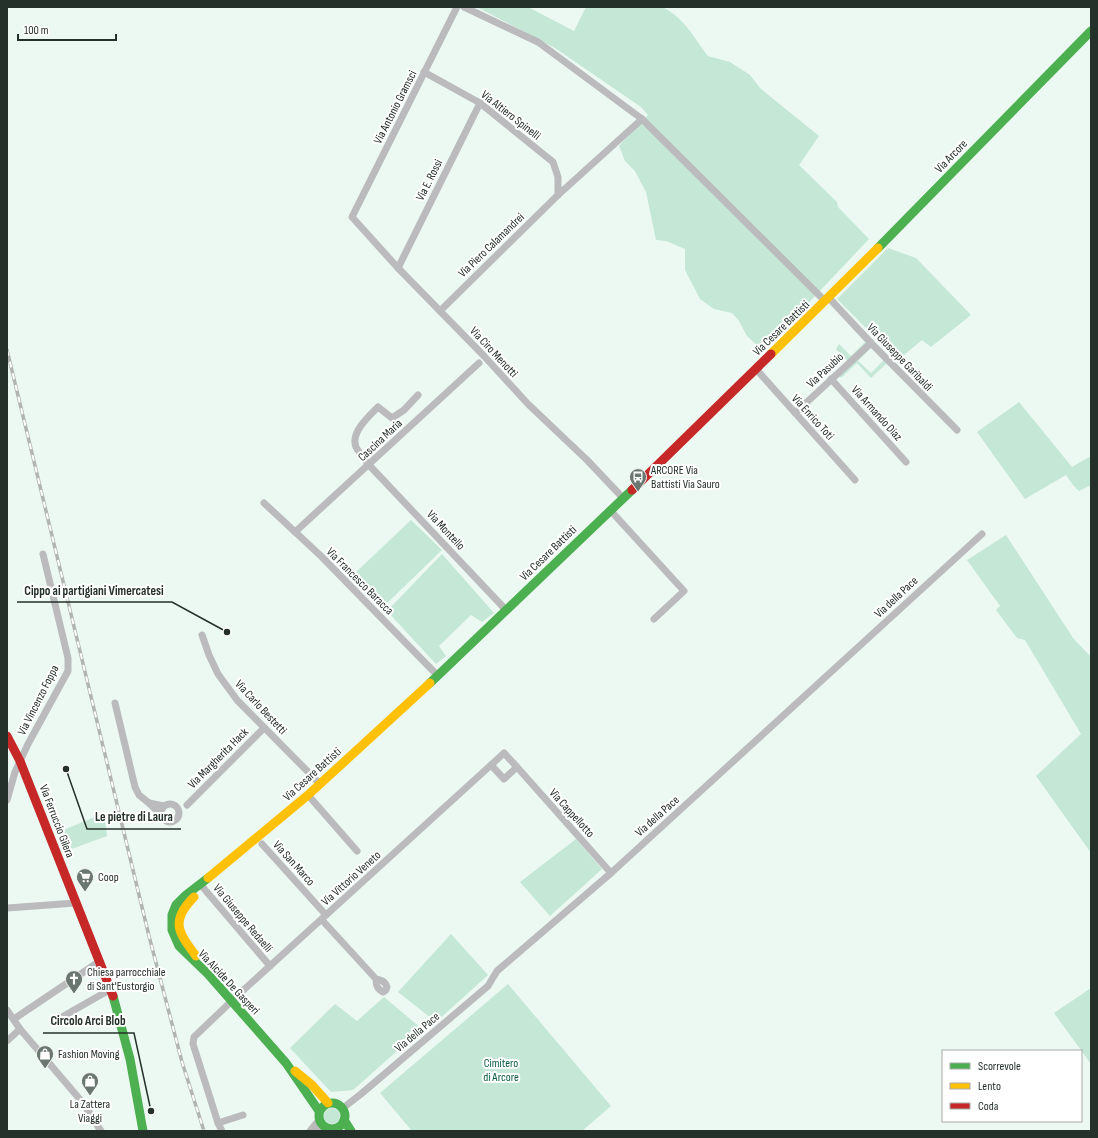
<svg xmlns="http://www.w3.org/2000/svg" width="1098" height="1138" font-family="'Sofia Sans Condensed',sans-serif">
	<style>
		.green { fill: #c4e7d6 }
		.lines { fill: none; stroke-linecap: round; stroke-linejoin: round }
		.street { stroke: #bbbabc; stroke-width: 7 }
		.fast { stroke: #4caf50; stroke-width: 9 }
		.slow { stroke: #ffc107; stroke-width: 9 }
		.jam { stroke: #c62828; stroke-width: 9 }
		.rail-casing { stroke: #b0b4b3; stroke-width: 3.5 }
		.rail { stroke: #fff; stroke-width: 2; stroke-dasharray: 6; stroke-linecap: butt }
		.labels { text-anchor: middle; stroke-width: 4; stroke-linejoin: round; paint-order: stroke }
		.street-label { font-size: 12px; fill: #24302a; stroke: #fff }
		.poi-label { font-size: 12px; fill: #24302a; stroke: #fff; text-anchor: start }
		.park-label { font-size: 12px; fill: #0a5c40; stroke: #fff }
		.leader { fill: none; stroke: #24302a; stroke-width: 1.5 }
		.callout-dot { fill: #24302a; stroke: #fff; stroke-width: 1.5 }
		.callout-label { font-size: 13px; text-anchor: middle; font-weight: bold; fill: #24302a; stroke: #fff; stroke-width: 4; stroke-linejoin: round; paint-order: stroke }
	</style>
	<rect width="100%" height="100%" fill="#ecf9f2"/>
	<!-- green -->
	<g class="green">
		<path d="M477 7H528L574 31 586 7H662C684 17 694 38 708 56L730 62 750 75 760 88 819 136 799 165 837 202 838 207 869 239 763 351 747 336 739 321 732 313 714 309 700 299 685 270V249L666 241 656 240 646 192 635 171 625 161 619 146 648 115 641 107 555 48Z"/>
		<polygon points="888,248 916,258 971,315 931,347 922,340 898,360 837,299"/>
		<polygon points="865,342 871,348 858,361 871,373 884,360 886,364 871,378 857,363 841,378 838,373 849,362 836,349 839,344 851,356"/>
		<polygon points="1019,402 1072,467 1091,456 1091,485 1079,491 1073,485 1066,475 1025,499 977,432"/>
		<polygon points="411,520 442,550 382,608 353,575"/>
		<polygon points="1006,535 1073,638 1091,657 1091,853 1036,776 1081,734 1025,640 1017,638 996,610 1000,606 967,560"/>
		<polygon points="442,554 494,613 482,622 471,615 439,646 446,656 436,664 387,611"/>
		<polygon points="104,813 107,836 66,851 59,832"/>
		<polygon points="576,839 602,869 550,916 520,882"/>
		<polygon points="451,934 488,975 436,1022 398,992"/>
		<polygon points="508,984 611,1106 582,1131 412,1131 380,1093"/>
		<polygon points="1091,988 1091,1064 1054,1013"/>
		<polygon points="384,997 422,1029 353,1090 331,1092 290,1048 335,1004 357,1021"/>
		<circle cx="332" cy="1116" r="8"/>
	</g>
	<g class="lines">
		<!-- street -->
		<g class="street">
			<polyline points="457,7 352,217 398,268 484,356 528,404 587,460 623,498"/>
			<polyline points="464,7 538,42 642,119 825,301"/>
			<polyline points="424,72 480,103 553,162 558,177 558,195"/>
			<polyline points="398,268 480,103"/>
			<polyline points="829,298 871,343 957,430"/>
			<polyline points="440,311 558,195 642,119"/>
			<polyline points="756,369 855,480"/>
			<polyline points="831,379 906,462"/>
			<path d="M418 395 404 410 392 418 378 407C369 416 350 433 356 447 359 453 365 459 369 465L506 610"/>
			<polyline points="795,413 871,343"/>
			<polyline points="264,503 322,557 438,676"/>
			<polyline points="610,510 684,591 654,619"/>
			<polyline points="295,532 479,363"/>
			<polyline points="202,635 209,655 218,674 237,700 320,784"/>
			<polyline points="115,703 135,787 139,795 149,803"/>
			<polyline points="517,767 504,779 491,765 504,753 517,767 611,873"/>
			<polyline points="308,795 357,851"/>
			<polyline points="7,800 15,772 28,744 68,671 68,658 43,554"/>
			<circle cx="170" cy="813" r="9"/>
			<polyline points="187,805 264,728"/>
			<polyline points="161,815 149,803 164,806"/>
			<polyline points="262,844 326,915"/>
			<polyline points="200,884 270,966"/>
			<polyline points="7,908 76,903"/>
			<path d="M322 920 376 979C376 985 377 989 383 992L386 990 387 987C385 981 381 980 376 979"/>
			<polyline points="7,1010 20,1029 83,1103 101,1131"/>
			<polyline points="62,1017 111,989"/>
			<polyline points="14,1019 100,961"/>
			<polyline points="7,1041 20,1029"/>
			<polyline points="343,1108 361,1094 488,986 497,971 611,873 982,534"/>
			<polyline points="218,1123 243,1115"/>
			<polyline points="222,1131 218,1123 193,1044 194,1037 238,995 491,765"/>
			<polyline points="310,1131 319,1120"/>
			<polyline points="315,1131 325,1127"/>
		</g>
		<!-- fast -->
		<g class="fast">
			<polyline points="878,248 1091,31"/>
			<polyline points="430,683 632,490"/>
			<polyline points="208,878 186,895 176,905 172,915 172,930 179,946 208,974 286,1063 319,1111"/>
			<polyline points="113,996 130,1059 143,1131"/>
			<circle cx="332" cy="1116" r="13"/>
			<polyline points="344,1120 351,1131"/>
		</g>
		<!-- slow -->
		<g class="slow">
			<polyline points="771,354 878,248"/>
			<polyline points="208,878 308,795 430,683"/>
			<path d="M194 897C170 921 178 932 196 956"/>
			<polyline points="295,1071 312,1085 328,1103"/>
		</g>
		<!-- jam -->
		<g class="jam">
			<polyline points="632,490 771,354"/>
			<polyline points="7,736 20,761 113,996"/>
		</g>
		<!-- rail casing -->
		<g class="rail-casing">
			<polyline id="rail" points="7,350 149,936 182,1062 204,1131"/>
		</g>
		<!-- rail -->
		<use href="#rail" class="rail"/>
	</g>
	<!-- icons -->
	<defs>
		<g id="bus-pin" transform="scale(0.9)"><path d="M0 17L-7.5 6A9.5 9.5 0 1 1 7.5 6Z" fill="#6a7670" stroke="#fff"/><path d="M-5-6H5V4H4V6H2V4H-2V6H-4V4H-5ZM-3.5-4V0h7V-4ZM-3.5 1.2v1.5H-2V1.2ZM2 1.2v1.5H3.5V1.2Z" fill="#fff"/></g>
		<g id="supermarket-pin" transform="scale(0.9)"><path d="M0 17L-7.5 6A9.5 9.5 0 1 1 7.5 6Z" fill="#6a7670" stroke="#fff"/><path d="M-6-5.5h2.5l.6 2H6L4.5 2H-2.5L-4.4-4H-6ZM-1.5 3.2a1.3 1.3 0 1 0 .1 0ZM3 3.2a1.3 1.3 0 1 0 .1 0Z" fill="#fff"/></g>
		<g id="church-pin" transform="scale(0.9)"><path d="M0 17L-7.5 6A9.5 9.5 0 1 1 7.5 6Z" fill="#6a7670" stroke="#fff"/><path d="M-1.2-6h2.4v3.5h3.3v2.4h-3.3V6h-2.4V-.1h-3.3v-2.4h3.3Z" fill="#fff"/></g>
		<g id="shop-pin" transform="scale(0.9)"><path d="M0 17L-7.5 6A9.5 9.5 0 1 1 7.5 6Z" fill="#6a7670" stroke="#fff"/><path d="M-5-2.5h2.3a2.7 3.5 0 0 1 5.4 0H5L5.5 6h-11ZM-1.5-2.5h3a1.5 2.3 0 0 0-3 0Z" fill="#fff"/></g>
	</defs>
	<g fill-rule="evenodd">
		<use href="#bus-pin" x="638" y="477"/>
		<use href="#supermarket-pin" x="85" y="877"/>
		<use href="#church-pin" x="74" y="979"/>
		<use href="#shop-pin" x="45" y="1054"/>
		<use href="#shop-pin" x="90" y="1081"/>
	</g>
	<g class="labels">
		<!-- street labels -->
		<g class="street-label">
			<text transform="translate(395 107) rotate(-63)" y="4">Via Antonio Gramsci</text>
			<text transform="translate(511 115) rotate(38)" y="4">Via Altiero Spinelli</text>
			<text transform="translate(951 156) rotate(-46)" y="4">Via Arcore</text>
			<text transform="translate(429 180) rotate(-63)" y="4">Via E. Rossi</text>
			<text transform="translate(491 245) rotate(-44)" y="4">Via Piero Calamandrei</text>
			<text transform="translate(781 328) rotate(-44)" y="4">Via Cesare Battisti</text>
			<text transform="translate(494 352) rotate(47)" y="4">Via Ciro Menotti</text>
			<text transform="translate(900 357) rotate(46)" y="4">Via Giuseppe Garibaldi</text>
			<text transform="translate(825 370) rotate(-43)" y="4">Via Pasubio</text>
			<text transform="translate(877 413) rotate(48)" y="4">Via Armando Diaz</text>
			<text transform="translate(813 417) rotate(48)" y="4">Via Enrico Toti</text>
			<text transform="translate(380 440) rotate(-43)" y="4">Cascina Maria</text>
			<text transform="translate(446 530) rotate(47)" y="4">Via Montello</text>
			<text transform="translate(548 553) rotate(-44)" y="4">Via Cesare Battisti</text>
			<text transform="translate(360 581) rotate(45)" y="4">Via Francesco Baracca</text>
			<text transform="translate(896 597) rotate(-43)" y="4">Via della Pace</text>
			<text transform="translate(38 700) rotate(-63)" y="4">Via Vincenzo Foppa</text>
			<text transform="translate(261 707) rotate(47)" y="4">Via Carlo Bestetti</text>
			<text transform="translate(218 758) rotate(-45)" y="4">Via Margherita Hack</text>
			<text transform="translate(312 774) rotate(-42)" y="4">Via Cesare Battisti</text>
			<text transform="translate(572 813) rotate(48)" y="4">Via Cappellotto</text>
			<text transform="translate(657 816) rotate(-42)" y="4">Via della Pace</text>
			<text transform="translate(57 821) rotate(69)" y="4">Via Ferruccio Gilera</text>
			<text transform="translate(294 863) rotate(48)" y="4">Via San Marco</text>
			<text transform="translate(351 878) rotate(-42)" y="4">Via Vittorio Veneto</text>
			<text transform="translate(243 918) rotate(50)" y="4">Via Giuseppe Redaelli</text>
			<text transform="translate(229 982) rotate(47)" y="4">Via Alcide De Gasperi</text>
			<text transform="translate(417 1032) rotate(-40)" y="4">Via della Pace</text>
		</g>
		<!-- poi labels -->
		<g class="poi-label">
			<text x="651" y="474">ARCORE Via<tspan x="651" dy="14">Battisti Via Sauro</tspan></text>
			<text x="98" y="881">Coop</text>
			<text x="87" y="976">Chiesa parrocchiale<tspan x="87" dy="14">di Sant'Eustorgio</tspan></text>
			<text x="58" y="1058">Fashion Moving</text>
			<text x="90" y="1108" text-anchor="middle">La Zattera<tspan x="90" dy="14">Viaggi</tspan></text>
		</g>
		<!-- park labels -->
		<g class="park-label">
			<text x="501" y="1067">Cimitero<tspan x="501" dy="14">di Arcore</tspan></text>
		</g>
	</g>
	<!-- callouts -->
	<path class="leader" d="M227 632L172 602H17M66 769L87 829H181M151 1111L134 1033H43"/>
	<g class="callout-dot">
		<circle cx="227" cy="632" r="4"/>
		<circle cx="66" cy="769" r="4"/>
		<circle cx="151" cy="1111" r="4"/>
	</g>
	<g class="callout-label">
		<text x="94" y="595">Cippo ai partigiani Vimercatesi</text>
		<text x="134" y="821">Le pietre di Laura</text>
		<text x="88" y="1025">Circolo Arci Blob</text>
	</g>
	<!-- border -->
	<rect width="1098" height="1138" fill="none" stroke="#24302a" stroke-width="16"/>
	<!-- legend -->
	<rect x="942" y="1050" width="140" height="72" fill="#ffffff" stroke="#a7acaa"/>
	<rect x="950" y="1063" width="20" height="6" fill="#4caf50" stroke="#a7acaa"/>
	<text x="978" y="1070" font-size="12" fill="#24302a">Scorrevole</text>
	<rect x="950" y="1083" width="20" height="6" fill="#ffc107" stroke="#a7acaa"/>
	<text x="978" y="1090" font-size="12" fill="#24302a">Lento</text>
	<rect x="950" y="1103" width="20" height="6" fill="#c62828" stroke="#a7acaa"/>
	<text x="978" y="1110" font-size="12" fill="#24302a">Coda</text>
	<!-- scale -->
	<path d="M18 34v6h98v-6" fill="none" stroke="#24302a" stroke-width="2"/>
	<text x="24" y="34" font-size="12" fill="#24302a" stroke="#ffffff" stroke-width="3" paint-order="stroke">100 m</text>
</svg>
